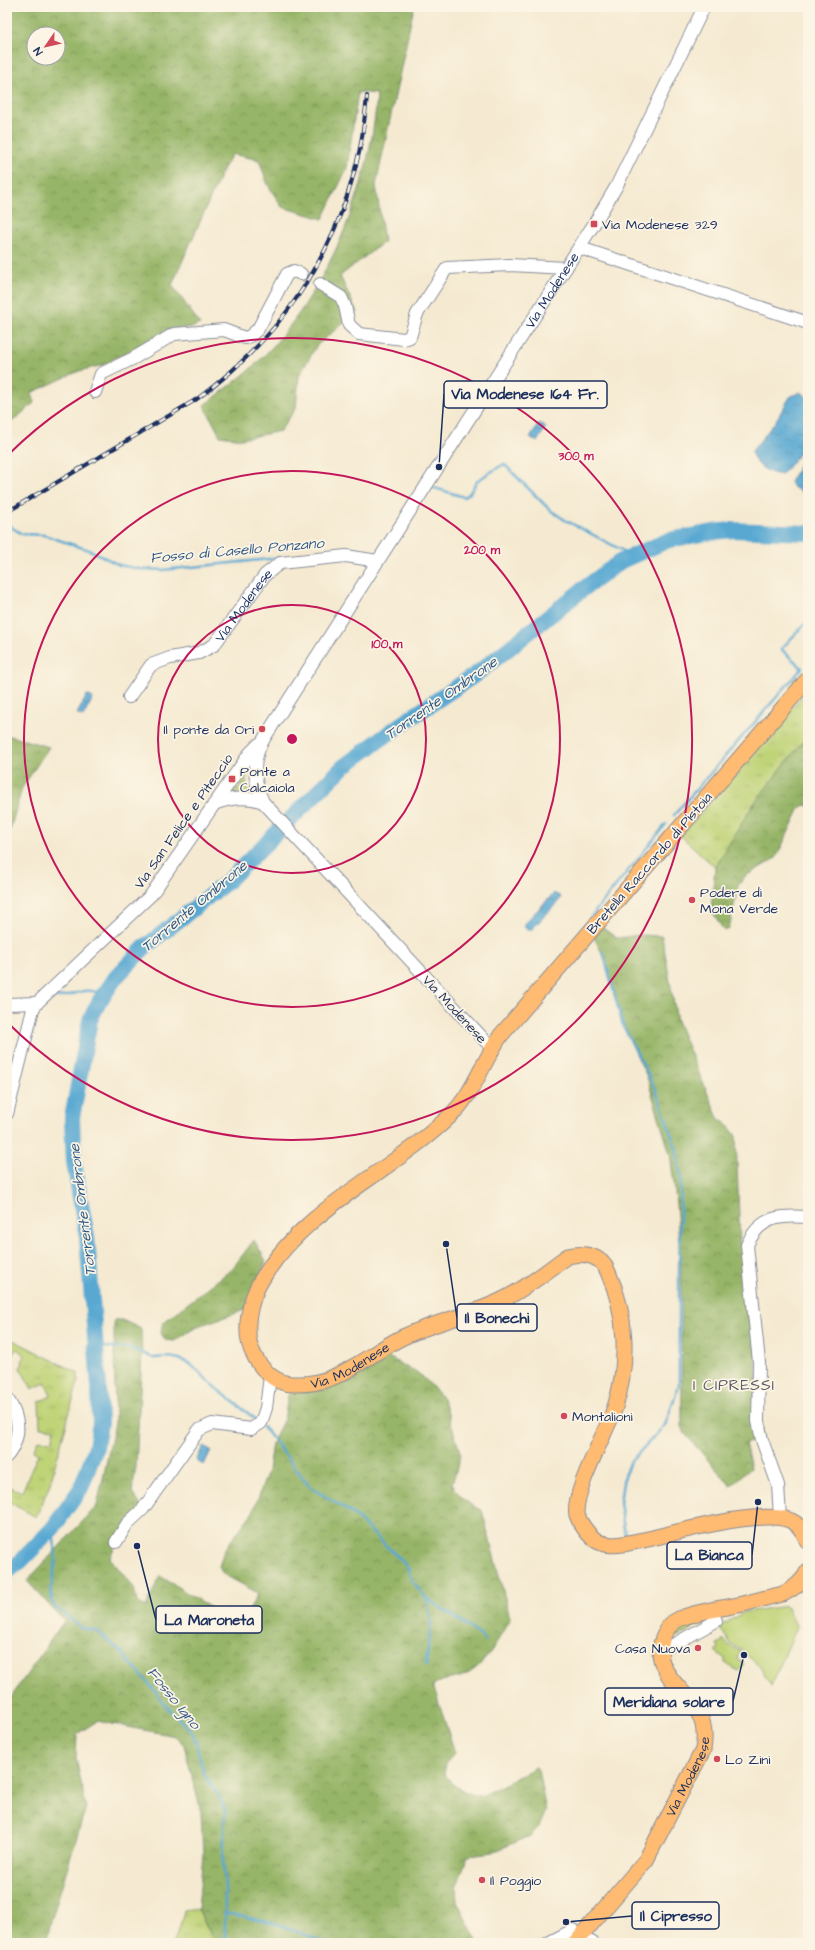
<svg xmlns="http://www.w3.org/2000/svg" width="815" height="1950" font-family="'Architects Daughter',sans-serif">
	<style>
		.grass { fill: url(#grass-tufts); stroke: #6d816a }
		.forest { fill: url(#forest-crowns); stroke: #597263; fill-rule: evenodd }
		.garden { fill: #bfd377; stroke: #6d816a }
		.water { fill: url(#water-ripples); stroke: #3a6c98 }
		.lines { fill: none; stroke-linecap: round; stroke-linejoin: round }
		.stream { stroke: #58a8d2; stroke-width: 2.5 }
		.river { stroke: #58a8d2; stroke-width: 16 }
		.minor-tunnel { stroke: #c9c5ba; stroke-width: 12; stroke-dasharray: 12 6; stroke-linecap: butt }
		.minor-casing { stroke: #888c98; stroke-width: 14 }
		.major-casing { stroke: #888c98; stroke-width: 17 }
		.minor { stroke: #fff; stroke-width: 12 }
		.major { stroke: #febb71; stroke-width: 15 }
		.rail-casing { stroke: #1b2f5e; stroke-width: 4 }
		.rail { stroke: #fcf5e5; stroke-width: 2.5; stroke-dasharray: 8; stroke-linecap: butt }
		.ring { fill: none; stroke: #c2185b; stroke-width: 2 }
		.poi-dot { fill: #d1495b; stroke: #fcf5e5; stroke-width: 1.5 }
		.labels { text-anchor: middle; stroke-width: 3.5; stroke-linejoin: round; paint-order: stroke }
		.poi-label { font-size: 14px; fill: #1b2f5e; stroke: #fcf5e5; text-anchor: start }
		.street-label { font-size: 14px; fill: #1b2f5e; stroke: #fcf5e5 }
		.water-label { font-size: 15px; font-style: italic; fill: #305987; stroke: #fcf5e5 }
		.neighbourhood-label { font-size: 15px; letter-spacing: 1px; fill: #585763; stroke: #fcf5e5 }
		.centre { fill: #c2185b; stroke: #fcf5e5; stroke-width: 2 }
		.ring-label { font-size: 12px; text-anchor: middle; font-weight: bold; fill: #c2185b; stroke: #fcf5e5; stroke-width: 3.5; stroke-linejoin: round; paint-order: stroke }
		.leader { fill: none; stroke: #1b2f5e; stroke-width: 1.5 }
		.callout-dot { fill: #1b2f5e; stroke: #fcf5e5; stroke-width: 1.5 }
		.callout { fill: #fcf5e5; stroke: #1b2f5e; stroke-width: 1.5 }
		.callout-label { font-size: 15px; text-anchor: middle; font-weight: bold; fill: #1b2f5e }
	</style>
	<defs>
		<pattern id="grass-tufts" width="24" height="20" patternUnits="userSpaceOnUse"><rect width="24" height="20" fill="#bfd377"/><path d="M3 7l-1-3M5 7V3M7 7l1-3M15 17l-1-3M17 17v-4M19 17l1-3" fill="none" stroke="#a4b569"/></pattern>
		<pattern id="forest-crowns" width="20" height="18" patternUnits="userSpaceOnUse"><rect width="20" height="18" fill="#97b568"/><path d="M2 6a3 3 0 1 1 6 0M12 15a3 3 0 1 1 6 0" fill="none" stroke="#7a9459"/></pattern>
		<pattern id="water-ripples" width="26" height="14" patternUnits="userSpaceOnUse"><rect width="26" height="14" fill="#58a8d2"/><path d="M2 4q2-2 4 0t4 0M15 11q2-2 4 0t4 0" fill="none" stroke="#4889ae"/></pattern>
	</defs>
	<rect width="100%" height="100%" fill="#fcf5e5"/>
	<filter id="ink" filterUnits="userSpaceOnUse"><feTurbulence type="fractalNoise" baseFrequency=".025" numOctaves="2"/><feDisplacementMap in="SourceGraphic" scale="8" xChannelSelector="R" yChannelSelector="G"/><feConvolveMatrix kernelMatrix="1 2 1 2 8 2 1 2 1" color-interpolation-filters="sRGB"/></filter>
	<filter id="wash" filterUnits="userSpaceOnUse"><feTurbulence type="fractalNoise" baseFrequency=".012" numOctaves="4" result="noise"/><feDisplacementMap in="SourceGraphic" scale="16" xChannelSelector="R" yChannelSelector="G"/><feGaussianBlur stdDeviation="0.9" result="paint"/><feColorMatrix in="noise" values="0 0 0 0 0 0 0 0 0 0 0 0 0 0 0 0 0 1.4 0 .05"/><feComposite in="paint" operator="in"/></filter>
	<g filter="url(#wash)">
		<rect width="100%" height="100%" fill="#f5ead1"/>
		<!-- grass -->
		<g class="grass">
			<polygon points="808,689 808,735 755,802 715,867 681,836"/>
			<polygon points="246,771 246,783 250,794 230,793 233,787 238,789 243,784 239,779"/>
			<polygon points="7,1337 78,1373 78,1382 49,1487 36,1517 7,1501 11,1487 22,1492 38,1454 33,1451 38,1440 52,1442 55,1429 40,1427 39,1402 51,1396 45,1383 32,1389 20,1368 23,1363 22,1361 25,1356 17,1349 7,1360"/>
			<polygon points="198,1909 215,1943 172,1943 178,1933 184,1911"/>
		</g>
		<!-- forest -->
		<g class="forest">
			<path d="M7 7H414L376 185 384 242 340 276 357 312 317 345 299 376 296 408 280 431 242 439 220 436 204 405C222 392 241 378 258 362 326 295 371 189 377 94L358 92 347 168 323 219 282 207 268 185 259 160 232 154 221 174 172 285 200 324 193 327 169 329 103 365 79 371 31 393 34 403 7 426ZM34 34H58V58H34Z"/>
			<polygon points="7,735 49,747 22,788 10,830 7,828"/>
			<polygon points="808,735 808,806 804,805 800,808 776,858 744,877 738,886 729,929 724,931 711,909 715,867 755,802"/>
			<polygon points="597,924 617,938 639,935 662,936 677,1021 718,1118 727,1124 736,1136 740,1245 747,1245 762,1440 745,1443 751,1468 731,1486 685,1434 682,1426 681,1267 675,1191 670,1154 647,1077 623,1026 604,957 591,931"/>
			<polygon points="254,1240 266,1261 245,1310 198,1326 174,1341 165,1340 161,1333 162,1325 164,1322 232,1269"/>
			<path d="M114 1320H122L141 1329 142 1353 136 1467 132 1492 143 1509 116 1542 110 1558 134 1588 137 1602 146 1607 160 1576 241 1627 258 1593 223 1574 219 1567 224 1550 253 1512 268 1471 272 1443 284 1419 289 1391 378 1351 422 1376 443 1398 461 1455 452 1484C460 1497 468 1505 482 1510L510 1618C499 1638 489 1661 469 1673 458 1680 444 1678 433 1685L455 1753 447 1762 444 1773C450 1783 466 1796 480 1795 487 1795 526 1772 536 1767L538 1770 546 1811 539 1827 530 1836 493 1852 468 1855 456 1888 457 1901 478 1943H215L198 1909 203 1854 201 1812 184 1745 175 1736 97 1721 77 1734 76 1758 86 1807 51 1921 46 1943H7V1703L64 1621 27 1581 97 1506 115 1423Z"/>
		</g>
		<!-- garden -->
		<g class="garden">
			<polygon points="786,1606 797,1627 771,1686 760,1667 741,1650 730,1643 719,1627 744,1612"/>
			<path d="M709 1619 671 1640C678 1625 695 1623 709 1619Z"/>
			<polygon points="724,1640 727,1644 741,1652 737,1658 745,1664 738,1671 725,1663 725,1659 715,1651 719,1648 717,1644"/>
		</g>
		<!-- water -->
		<g class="water">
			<path d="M800 392 808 398V439L796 458 782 474C771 476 752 464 752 451L775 422 790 397Z"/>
			<polygon points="539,423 546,427 537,442 530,437"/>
			<polygon points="808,451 808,497 792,486 790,482"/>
			<polygon points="87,695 93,698 83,717 77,714"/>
			<polygon points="554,893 561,897 559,901 531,930 527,930 524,926 525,923"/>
			<polygon points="203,1446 211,1450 204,1465 196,1461"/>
		</g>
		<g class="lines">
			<!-- stream -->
			<g class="stream">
				<polyline points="431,487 464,497 469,494 478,480 504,464 550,510 565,520 633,556"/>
				<polyline points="7,522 11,527 22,534 44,535 92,551 119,565 140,569 163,570 279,558"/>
				<polyline points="345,551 358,549"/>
				<polyline points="299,555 326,552"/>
				<polyline points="674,815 802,668 781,649 808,621"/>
				<polyline points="589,924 589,919 666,824"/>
				<polyline points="603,952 623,1026 655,1088 676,1148 681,1178 679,1267 679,1385 665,1425 631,1461 624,1476 620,1502 625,1535"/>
				<path d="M52 998C74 998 82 984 104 995"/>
				<polyline points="96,1347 131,1348 154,1358 169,1357 179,1359 190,1364 217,1389 258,1421"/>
				<polyline points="263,1426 309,1486 352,1513 403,1562 409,1570 411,1580 427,1599 431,1622 426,1665"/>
				<polyline points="53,1528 56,1560 52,1582 51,1600 56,1608 82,1628 97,1631 121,1652 156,1692 163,1703 192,1732 196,1743 204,1774 218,1794 225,1810 223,1857 225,1887 225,1943"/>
				<polyline points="428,1599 480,1635 485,1641"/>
				<polyline points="226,1913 281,1925 325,1943"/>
			</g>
			<!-- river -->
			<polyline class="river" points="7,1572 21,1561 53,1528 81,1488 96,1447 100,1423 99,1386 87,1238 74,1162 72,1118 90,1020 99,1002 116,977 145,947 228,881 343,767 400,725 479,672 582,590 621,561 669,540 713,532 732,530 808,533"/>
		</g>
	</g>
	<g filter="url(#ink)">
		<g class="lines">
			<!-- minor-tunnel -->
			<polyline class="minor-tunnel" points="301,274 320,284"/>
			<!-- minor casing -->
			<g class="minor-casing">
				<g id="minor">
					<polyline points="580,248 808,323"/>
					<polyline points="320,284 341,297 345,306 349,325 359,334 404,339 410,337 417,314 447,268 510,265 566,268"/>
					<polyline points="95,392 101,374 134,358 174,334 224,330 245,338 250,336 258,329 287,274 294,271 301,274"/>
					<path id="s1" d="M129 697 151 665 170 658 199 653 214 645 265 575 280 563 346 556 378 561"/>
					<path d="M214 804C230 798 247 796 263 802"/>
					<polyline points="7,1004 37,1003"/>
					<path id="s2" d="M492 1048 263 802C253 780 251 759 265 737L594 224 616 187 704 7"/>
					<polyline points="7,1114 33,1009 37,1003 151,895 250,753 259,744"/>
					<path d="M7 1398C16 1412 21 1426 15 1442 13 1447 11 1452 7 1456"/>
					<path d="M780 1517 778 1485 762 1440 758 1421 759 1362 747 1245C760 1216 780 1215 808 1217"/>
					<polyline points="116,1542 127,1524 143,1509 199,1430 212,1424 251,1429 261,1423 266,1408 270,1376"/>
					<polyline points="673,1645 716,1621 712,1610"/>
					<polyline points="548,1943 573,1930 581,1937 593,1943"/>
				</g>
			</g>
			<!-- major casing -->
			<g class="major-casing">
				<g id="major">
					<path id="s3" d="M808 679 501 1035C483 1061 474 1093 451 1115 391 1173 306 1206 262 1279 249 1300 242 1333 254 1355 261 1369 275 1384 293 1384 340 1386 364 1356 403 1337 436 1321 474 1315 506 1298 528 1287 548 1270 568 1256 584 1252 601 1255 608 1272 627 1314 629 1363 615 1407 608 1429 571 1495 577 1515 580 1524 589 1536 597 1541 610 1549 630 1542 644 1540 675 1533 771 1505 795 1523 802 1528 805 1535 808 1542"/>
					<path id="s4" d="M575 1943 646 1860 703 1750C705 1738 705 1725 699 1714 685 1687 650 1672 663 1637 666 1629 672 1622 679 1619 698 1611 719 1609 738 1605 753 1602 768 1597 783 1594 794 1588 802 1583 808 1571"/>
				</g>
			</g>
			<!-- minor -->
			<use href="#minor" class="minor"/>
			<!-- major -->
			<use href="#major" class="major"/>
			<!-- rail casing -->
			<g class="rail-casing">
				<path id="rail" d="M7 512 197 399C281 337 334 259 358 157 363 137 365 116 367 96"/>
			</g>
			<!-- rail -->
			<use href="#rail" class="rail"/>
		</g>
	</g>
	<!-- distance rings -->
	<g class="ring">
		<circle cx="292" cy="739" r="134"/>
		<circle cx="292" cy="739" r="268"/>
		<path d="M8 455A401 401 0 1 1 8 1023"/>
	</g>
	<!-- markers -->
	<g class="poi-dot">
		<rect x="590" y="220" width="8" height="8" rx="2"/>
		<circle cx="262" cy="729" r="4"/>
		<rect x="228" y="775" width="8" height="8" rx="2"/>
		<circle cx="692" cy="900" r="4"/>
		<circle cx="564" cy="1416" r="4"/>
		<circle cx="698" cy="1648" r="4"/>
		<circle cx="717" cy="1759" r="4"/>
		<circle cx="482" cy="1880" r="4"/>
	</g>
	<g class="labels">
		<!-- poi labels -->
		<g class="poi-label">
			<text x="602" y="229">Via Modenese 329</text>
			<text x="254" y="734" text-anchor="end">Il ponte da Ori</text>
			<text x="240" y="776">Ponte a<tspan x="240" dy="16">Calcaiola</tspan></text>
			<text x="700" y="897">Podere di<tspan x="700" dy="16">Mona Verde</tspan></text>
			<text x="572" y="1421">Montalioni</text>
			<text x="690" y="1653" text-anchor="end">Casa Nuova</text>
			<text x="725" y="1764">Lo Zini</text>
			<text x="490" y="1885">Il Poggio</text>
		</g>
		<!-- street labels -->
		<g class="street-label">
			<text dy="5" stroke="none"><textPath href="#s2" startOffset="935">Via Modenese</textPath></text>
			<text dy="5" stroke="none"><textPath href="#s1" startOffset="155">Via Modenese</textPath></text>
			<text transform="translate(183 821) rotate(-55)" y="5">Via San Felice e Piteccio</text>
			<text transform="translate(649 863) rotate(-49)" y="5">Bretella Raccordo di Pistoia</text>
			<text transform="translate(455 1009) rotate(47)" y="5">Via Modenese</text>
			<text dy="5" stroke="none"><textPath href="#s3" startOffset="1008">Via Modenese</textPath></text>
			<text dy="5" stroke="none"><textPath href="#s4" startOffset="203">Via Modenese</textPath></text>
		</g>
		<!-- water labels -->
		<g class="water-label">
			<text transform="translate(237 550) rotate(-5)" y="5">Fosso di Casello Ponzano</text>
			<text transform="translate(441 698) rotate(-35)" y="5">Torrente Ombrone</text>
			<text transform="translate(194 906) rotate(-40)" y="5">Torrente Ombrone</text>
			<text transform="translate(82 1210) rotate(-97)" y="5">Torrente Ombrone</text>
			<text transform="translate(174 1698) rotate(51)" y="5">Fosso Igno</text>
		</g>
		<!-- neighbourhood labels -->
		<g class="neighbourhood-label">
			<text x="734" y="1390">I CIPRESSI</text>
		</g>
	</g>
	<circle cx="292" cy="739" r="6" class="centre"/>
	<g class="ring-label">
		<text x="576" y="460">300 m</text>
		<text x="482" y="554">200 m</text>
		<text x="387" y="648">100 m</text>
	</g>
	<!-- callouts -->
	<path class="leader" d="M439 467L444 394M446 1244L457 1318M758 1502L752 1555M137 1546L156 1620M744 1655L733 1701M566 1922L632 1916"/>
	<g class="callout-dot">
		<circle cx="439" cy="467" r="4"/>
		<circle cx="446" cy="1244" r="4"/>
		<circle cx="758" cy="1502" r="4"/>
		<circle cx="137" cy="1546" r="4"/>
		<circle cx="744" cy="1655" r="4"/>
		<circle cx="566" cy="1922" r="4"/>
	</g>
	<g class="callout">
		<rect x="444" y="381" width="163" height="27" rx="4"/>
		<rect x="457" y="1304" width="80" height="27" rx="4"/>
		<rect x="667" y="1542" width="85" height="27" rx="4"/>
		<rect x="156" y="1606" width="106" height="27" rx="4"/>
		<rect x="605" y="1688" width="128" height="27" rx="4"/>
		<rect x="632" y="1902" width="87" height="27" rx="4"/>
	</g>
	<g class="callout-label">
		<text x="525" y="399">Via Modenese 164 Fr.</text>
		<text x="497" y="1323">Il Bonechi</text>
		<text x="709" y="1560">La Bianca</text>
		<text x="209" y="1625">La Maroneta</text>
		<text x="669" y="1707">Meridiana solare</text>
		<text x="676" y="1921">Il Cipresso</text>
	</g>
	<!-- margin -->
	<rect width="815" height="1950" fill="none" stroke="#fcf5e5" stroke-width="24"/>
	<!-- north arrow -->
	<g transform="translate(46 46) rotate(236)"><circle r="19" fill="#fcf5e5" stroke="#a2a6af"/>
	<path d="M0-3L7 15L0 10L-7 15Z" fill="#d1495b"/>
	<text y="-6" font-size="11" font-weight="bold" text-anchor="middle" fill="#1b2f5e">N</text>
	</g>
</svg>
